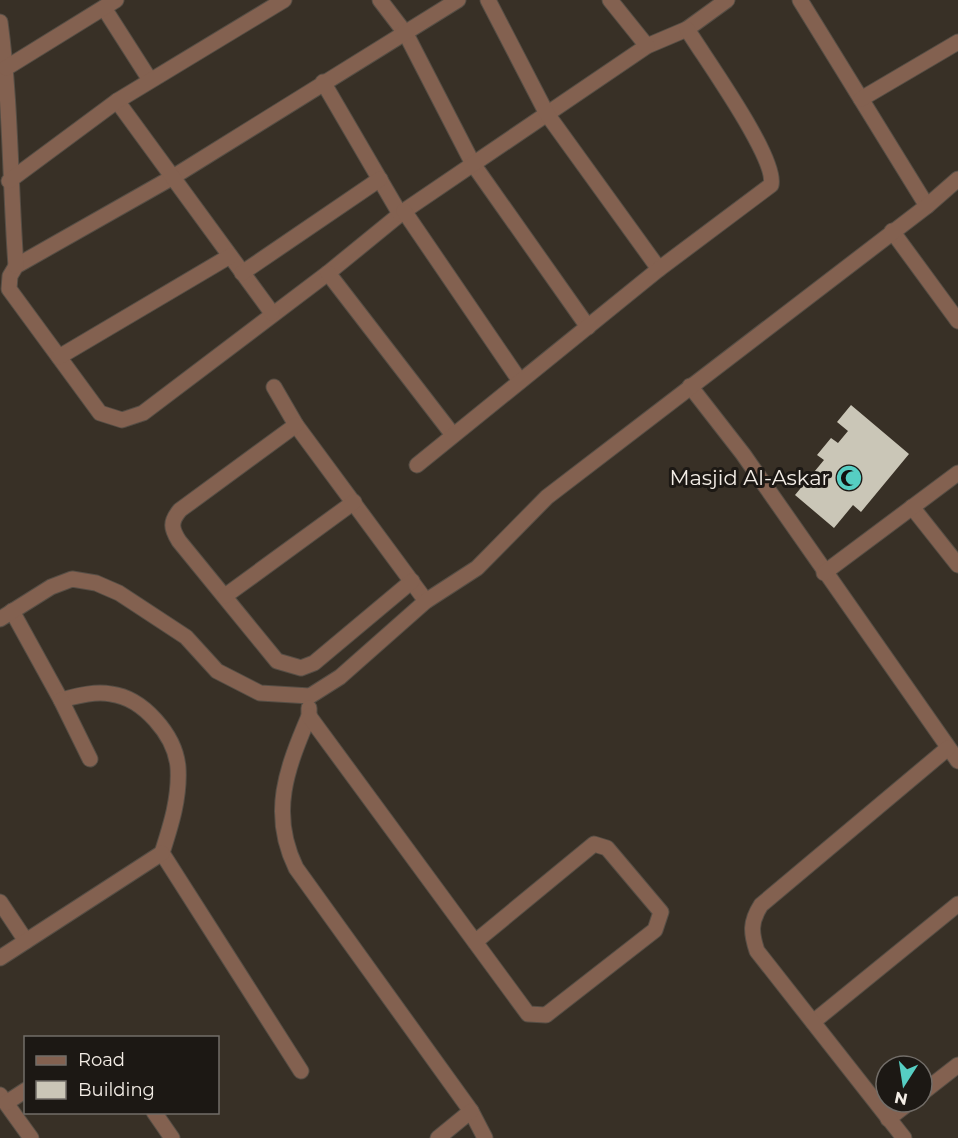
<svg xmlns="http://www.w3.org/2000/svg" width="958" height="1138" font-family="Montserrat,sans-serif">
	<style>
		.building { fill: #cac6b7 }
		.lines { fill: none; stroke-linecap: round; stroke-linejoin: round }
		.minor-casing { stroke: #564e45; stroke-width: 17 }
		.minor { stroke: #836150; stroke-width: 15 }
		.labels { text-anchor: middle; stroke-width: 6; stroke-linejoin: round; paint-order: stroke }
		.poi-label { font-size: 21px; fill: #f3ede6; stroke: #1c1814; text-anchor: end }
	</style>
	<rect width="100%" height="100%" fill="#383026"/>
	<!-- building -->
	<polygon class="building" points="851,405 909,454 861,512 853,505 834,528 795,495 824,460 817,455 831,438 838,443 848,431 837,422"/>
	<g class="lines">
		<!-- minor casing -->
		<g class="minor-casing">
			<g id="minor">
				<polyline points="380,0 406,34 473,164 588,327"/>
				<polyline points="458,0 173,177 16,266 10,276 9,289 100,413 122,420 143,413 328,273 404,211 647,46 687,29 727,0"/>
				<polyline points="488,0 547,114 659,269"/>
				<polyline points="610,0 647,46"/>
				<polyline points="800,0 927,206"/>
				<polyline points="104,8 150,80"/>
				<path d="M0 22C11 103 10 185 16 266"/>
				<polyline points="6,68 116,0"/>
				<polyline points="323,82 400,214"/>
				<polyline points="861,99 958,42"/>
				<polyline points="117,101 272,313"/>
				<polyline points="9,181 117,101 284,0"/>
				<polyline points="404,211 520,381"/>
				<polyline points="892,231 958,321"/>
				<polyline points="242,273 380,179"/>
				<polyline points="328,273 453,435"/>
				<polyline points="59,357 230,256"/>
				<polyline points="690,386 743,454 958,761"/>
				<polyline points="274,387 296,425 426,601"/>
				<path d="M296 425 180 510C170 522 171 528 179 541L277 661 301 668 314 663 412 581"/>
				<path d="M417 465 659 269 771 185C778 159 704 57 687 29"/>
				<polyline points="912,507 958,565"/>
				<polyline points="824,573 958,473"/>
				<polyline points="225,596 354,502"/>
				<path d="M12 611 61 700C77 696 94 691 111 694 143 698 175 735 178 767 180 797 171 825 162 853L301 1071"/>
				<polyline points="0,619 51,587 72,579 96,583 119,593 186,637 217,671 260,693 310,696 340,677 426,601 477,568 547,497 927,206 958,179"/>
				<polyline points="61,700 90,759"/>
				<path d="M309 708V716C287 768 269 813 296 868L471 1111 485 1138"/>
				<polyline points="309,716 528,1014 546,1015 655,930 661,912 607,848 594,844 475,942"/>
				<polyline points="0,902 26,941"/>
				<polyline points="0,958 162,853"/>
				<polyline points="813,1022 958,904"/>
				<polyline points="922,1093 958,1065"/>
				<polyline points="0,1095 31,1138"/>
				<polyline points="6,1103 26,1090"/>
				<polyline points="154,1112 172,1138"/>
				<polyline points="888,1119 910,1102"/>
				<polyline points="438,1138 471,1111"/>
				<path d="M904 1138 757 951C751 933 750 922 761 905L948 748"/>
			</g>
		</g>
		<!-- minor -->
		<use href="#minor" class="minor"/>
	</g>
	<!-- icons -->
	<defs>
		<g id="mosque-disc" transform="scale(1.35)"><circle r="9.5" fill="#56cec3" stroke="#1c1814"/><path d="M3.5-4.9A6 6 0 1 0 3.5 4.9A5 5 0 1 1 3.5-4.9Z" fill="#111"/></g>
	</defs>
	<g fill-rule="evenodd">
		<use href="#mosque-disc" x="849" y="478"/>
	</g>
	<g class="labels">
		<!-- poi labels -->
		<g class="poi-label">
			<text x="830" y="485">Masjid Al-Askar</text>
		</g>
	</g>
	<!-- legend -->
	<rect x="24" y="1036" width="195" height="78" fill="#1c1814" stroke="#726d68" stroke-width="1.5"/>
	<rect x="36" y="1056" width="30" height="9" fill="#836150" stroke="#726d68" stroke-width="1.5"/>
	<text x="78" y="1066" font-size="18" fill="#f3ede6">Road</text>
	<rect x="36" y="1081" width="30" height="18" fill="#cac6b7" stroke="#726d68" stroke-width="1.5"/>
	<text x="78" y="1096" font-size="18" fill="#f3ede6">Building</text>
	<!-- north arrow -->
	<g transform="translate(904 1084) rotate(192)"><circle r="28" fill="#1c1814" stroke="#726d68" stroke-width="1.5"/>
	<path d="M0-4.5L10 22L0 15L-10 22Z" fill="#56cec3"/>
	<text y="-9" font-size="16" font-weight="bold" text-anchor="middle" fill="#f3ede6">N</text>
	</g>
</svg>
